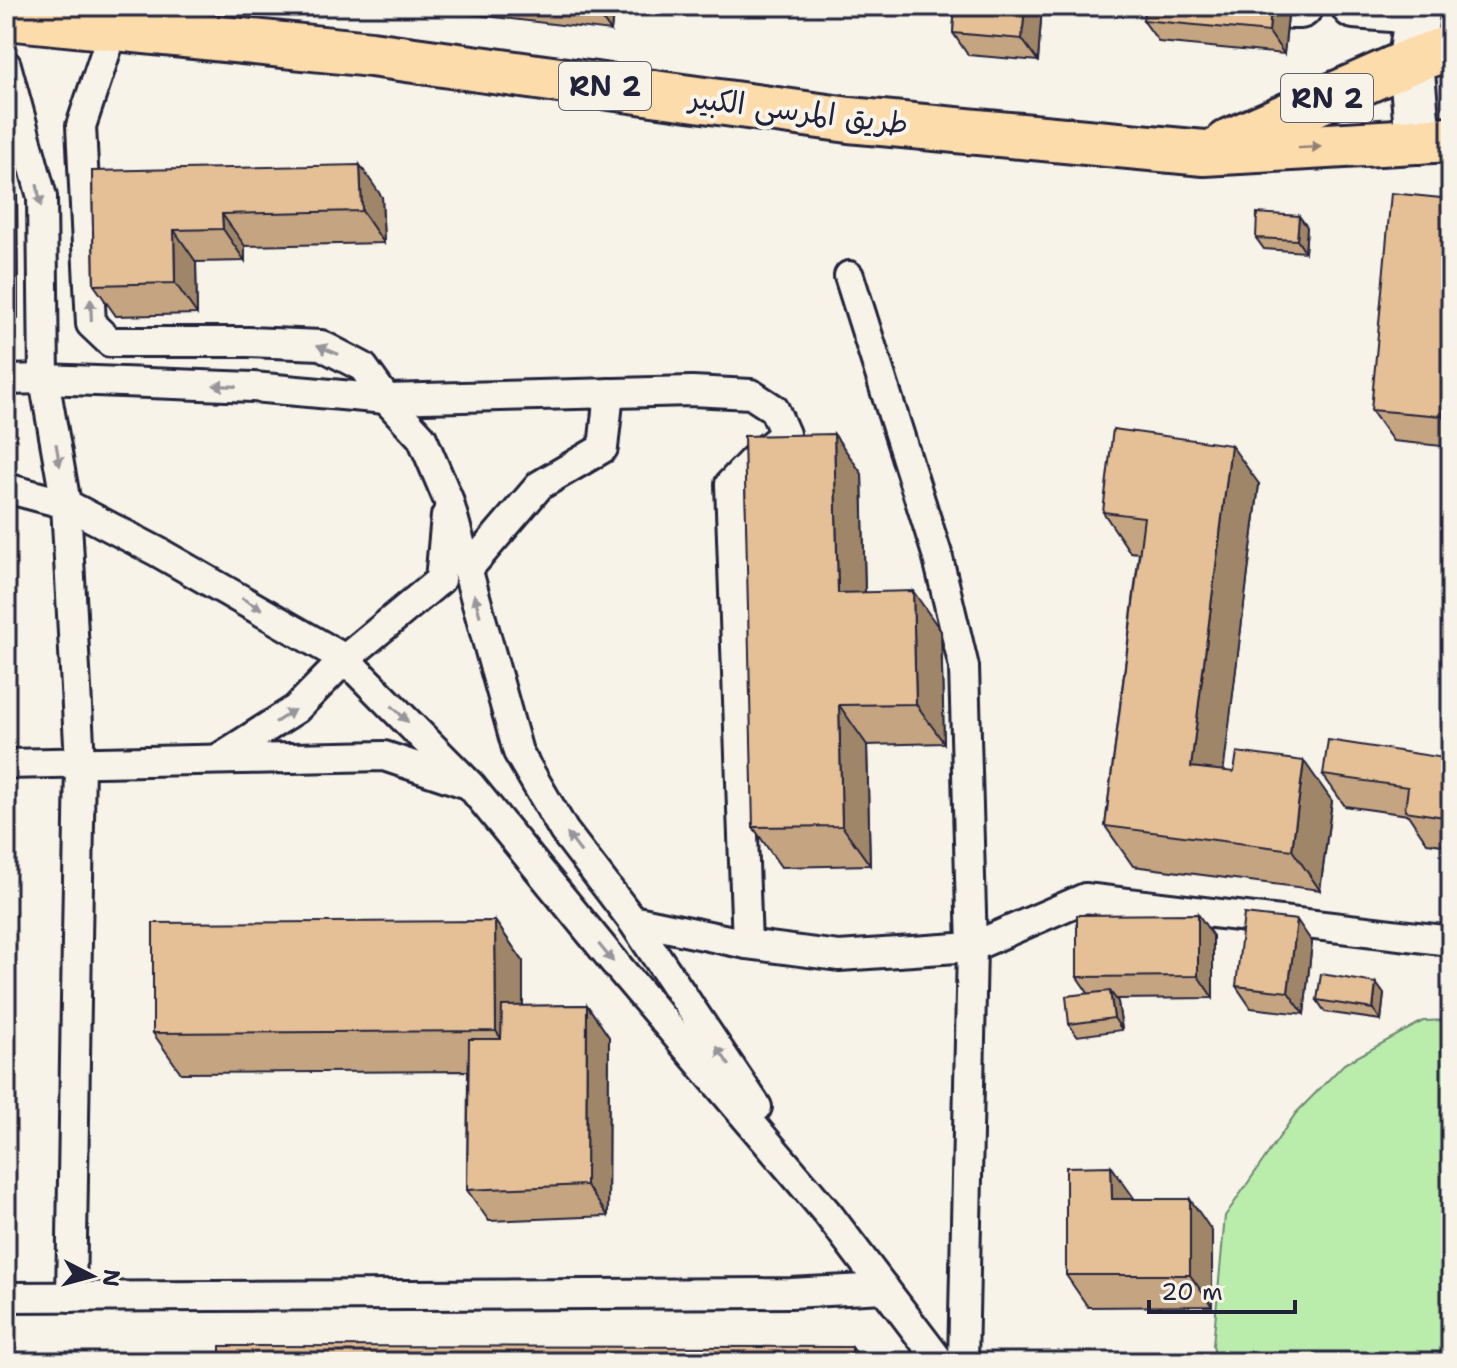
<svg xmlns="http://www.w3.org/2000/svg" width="1457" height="1368" font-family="'Shantell Sans','Playpen Sans Arabic',sans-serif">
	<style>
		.green { fill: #baecab; stroke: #6e8773; stroke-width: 2 }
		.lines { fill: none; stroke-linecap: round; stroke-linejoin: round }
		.lane-casing { stroke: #22223b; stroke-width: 34 }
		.street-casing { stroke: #22223b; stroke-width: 50 }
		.secondary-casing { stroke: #22223b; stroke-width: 50 }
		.primary-casing { stroke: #22223b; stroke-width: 50 }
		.lane { stroke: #f7f3e8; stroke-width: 28 }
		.street { stroke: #f7f3e8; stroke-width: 44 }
		.secondary { stroke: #f7f3e8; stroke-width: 44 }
		.primary { stroke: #fddcac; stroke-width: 44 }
		.wall { fill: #c5a581; stroke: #22223b; stroke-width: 2 }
		.shaded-wall { fill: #a08669; stroke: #22223b; stroke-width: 2 }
		.building { fill: #e5c096; stroke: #22223b; stroke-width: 2 }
		.oneway { fill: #907f74 }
		.oneway2 { fill: #97959a }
		.labels { text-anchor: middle; stroke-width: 8; stroke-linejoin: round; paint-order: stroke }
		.shield { fill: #f7f3e8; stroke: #62616f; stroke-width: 2 }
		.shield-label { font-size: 28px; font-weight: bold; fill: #22223b }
		.street-label { font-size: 30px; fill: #22223b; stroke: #f7f3e8 }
	</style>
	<rect width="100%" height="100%" fill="#f7f3e8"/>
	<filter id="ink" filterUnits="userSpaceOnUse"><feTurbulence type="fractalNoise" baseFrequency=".0125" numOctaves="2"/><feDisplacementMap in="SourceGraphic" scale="16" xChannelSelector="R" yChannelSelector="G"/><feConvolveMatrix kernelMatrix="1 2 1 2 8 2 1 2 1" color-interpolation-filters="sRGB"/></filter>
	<g filter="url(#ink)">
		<!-- green -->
		<polygon class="green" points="1451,1020 1451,1362 1216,1362 1213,1345 1225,1216 1296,1113 1344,1064 1423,1021"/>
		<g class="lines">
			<!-- lane casing -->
			<g class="lane-casing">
				<g id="lane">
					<polyline points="114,27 81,126 91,324 110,342 248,342 321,345 363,367 386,399 422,438 448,499 518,752 564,831 632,920 757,1107"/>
					<polyline points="6,65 42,197 44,379 66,504 158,552 345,659 470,785 620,969 828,1214 940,1362"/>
					<polyline points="849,276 937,554 964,667 972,947 963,1362"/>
					<polyline points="6,380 44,379 253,387 386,399 692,391 751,394 774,409 785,434 756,457 730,484 747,944"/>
					<polyline points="6,488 66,504 80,762 71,1297"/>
					<polyline points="468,569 540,485 603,448 609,393"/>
					<polyline points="219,758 296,709 345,659 440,580 446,516"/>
					<polyline points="6,764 384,756 465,783"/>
					<polyline points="632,920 747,944 839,956 972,947 1085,898 1451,941"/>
					<polyline points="6,1297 791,1293 884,1288"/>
				</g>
			</g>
			<!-- street casing -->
			<g class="street-casing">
				<g id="street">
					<polyline points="1252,6 1300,6"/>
					<polyline points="1354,6 1417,11"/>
				</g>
			</g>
			<!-- secondary casing -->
			<g class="secondary-casing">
				<polyline id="secondary" points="1418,6 1411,61 1418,141"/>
			</g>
			<!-- primary casing -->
			<g class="primary-casing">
				<g id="primary">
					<polyline points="6,17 371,54 849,120 1204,153 1451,139"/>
					<polyline points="1228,142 1411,61 1451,47"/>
				</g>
			</g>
			<!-- lane -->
			<use href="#lane" class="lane"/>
			<!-- street -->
			<use href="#street" class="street"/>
			<!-- secondary -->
			<use href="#secondary" class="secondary"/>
			<!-- primary -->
			<use href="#primary" class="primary"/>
		</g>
		<!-- wall -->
		<g class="wall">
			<polygon points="402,6 614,6 611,31"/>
			<polygon points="955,6 1042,6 1038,61 968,55 953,33"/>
			<polygon points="1289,6 1284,54 1159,42 1143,20"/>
			<polygon points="92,171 382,197 384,243 245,246 245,261 196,262 197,314 116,316 94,285"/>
			<polygon points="6,180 17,195 18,317 6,317"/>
			<polygon points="1451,199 1451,447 1393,441 1371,410"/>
			<polygon points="1299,216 1307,227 1305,252 1264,249 1256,238"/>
			<polygon points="834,434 862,474 865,592 941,631 944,743 867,745 870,865 781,867 753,827"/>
			<polygon points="1259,484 1223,771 1332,801 1320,890 1133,866 1105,826 1139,553 1130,552 1103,512"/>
			<polygon points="6,556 12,565 12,671 6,671"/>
			<polygon points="1451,759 1451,846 1427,843 1408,815 1345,806 1323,775"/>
			<polygon points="495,921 523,961 523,1006 587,1005 609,1037 608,1216 489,1221 467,1190 468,1071 181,1073 153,1033"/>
			<polygon points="1213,936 1213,998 1116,999 1118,1002 1122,1030 1077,1036 1069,1024 1088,993 1077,977"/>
			<polygon points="1312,942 1304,1014 1251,1008 1236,986"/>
			<polygon points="1384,994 1381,1020 1325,1012 1317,1000"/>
			<polygon points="1111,1166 1134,1199 1212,1231 1212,1306 1088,1307 1066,1275"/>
		</g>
		<!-- shaded-wall -->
		<g class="shaded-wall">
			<polygon points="593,6 614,6 611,31"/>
			<polygon points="1025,6 1042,6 1038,61 1022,39"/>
			<polygon points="1271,6 1289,6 1284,54 1269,32"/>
			<polygon points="360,165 382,197 384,243 362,211"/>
			<polygon points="6,180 17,195 18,317 6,300"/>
			<polygon points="222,214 245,246 245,261 223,229"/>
			<polygon points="1299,216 1307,227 1305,252 1297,240"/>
			<polygon points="174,230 196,262 197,314 175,283"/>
			<polygon points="1451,321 1451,429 1442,416"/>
			<polygon points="834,434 862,474 866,633 838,593"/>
			<polygon points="1231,445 1259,484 1219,807 1191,767"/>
			<polygon points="6,556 12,565 12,671 6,663"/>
			<polygon points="913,591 941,631 944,743 916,704"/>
			<polygon points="839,705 867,745 870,865 842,826"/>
			<polygon points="1304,761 1332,801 1320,890 1292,850"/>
			<polygon points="1198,914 1213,936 1213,998 1198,976"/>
			<polygon points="1297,920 1312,942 1304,1014 1288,992"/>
			<polygon points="495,921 523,961 523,1071 496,1031"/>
			<polygon points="1376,983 1384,994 1381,1020 1373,1009"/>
			<polygon points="1110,991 1118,1002 1122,1030 1114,1018"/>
			<polygon points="587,1005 609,1037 608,1216 586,1185"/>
			<polygon points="1111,1166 1134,1198 1134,1230 1112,1199"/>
			<polygon points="1190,1199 1212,1231 1212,1306 1190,1275"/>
			<polygon points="852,1347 863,1362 852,1362"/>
		</g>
		<!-- building -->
		<g class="building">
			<polygon points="955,6 1025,6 1022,39 953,33"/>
			<polygon points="1145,6 1271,6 1269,32 1143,20"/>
			<polygon points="360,165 362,211 222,214 223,229 174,230 175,283 94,285 92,171"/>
			<polygon points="1391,193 1451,199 1451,321 1442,416 1371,410"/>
			<polygon points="1257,213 1299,216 1297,240 1256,238"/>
			<polygon points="1113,429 1231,445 1191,767 1234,772 1237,752 1304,761 1292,850 1105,826 1144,517 1103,512"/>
			<polygon points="834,434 838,593 913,591 916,704 839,705 842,826 753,827 744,436"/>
			<polygon points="1328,740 1451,759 1451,818 1405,811 1408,787 1323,775"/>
			<polygon points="1198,914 1198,976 1077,977 1077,915"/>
			<polygon points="1244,914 1297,920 1288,992 1236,986"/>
			<polygon points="495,921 496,1031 153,1033 153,923"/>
			<polygon points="1321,974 1376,983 1373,1009 1317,1000"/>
			<polygon points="1110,991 1114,1018 1069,1024 1066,996"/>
			<polygon points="587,1005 586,1185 467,1190 469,1039 501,1039 502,1006"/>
			<polygon points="1111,1166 1112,1199 1190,1199 1190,1275 1066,1275 1066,1167"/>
			<polygon points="220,1346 852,1347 852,1362 220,1362"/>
		</g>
		<!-- one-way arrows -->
		<defs><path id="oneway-solid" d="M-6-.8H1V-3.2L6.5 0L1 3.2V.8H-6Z" transform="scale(2)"/></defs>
		<use class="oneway" href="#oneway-solid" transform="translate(1310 147) rotate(-3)"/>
		<g class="oneway2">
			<use href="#oneway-solid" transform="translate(39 195) rotate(80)"/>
			<use href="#oneway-solid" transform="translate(91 310) rotate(-92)"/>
			<use href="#oneway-solid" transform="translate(328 350) rotate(-158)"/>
			<use href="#oneway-solid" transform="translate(225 386) rotate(-178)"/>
			<use href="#oneway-solid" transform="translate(58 455) rotate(80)"/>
			<use href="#oneway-solid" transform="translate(252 604) rotate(29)"/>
			<use href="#oneway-solid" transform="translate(477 605) rotate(-105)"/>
			<use href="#oneway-solid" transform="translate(400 714) rotate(45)"/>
			<use href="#oneway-solid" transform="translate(285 716) rotate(-33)"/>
			<use href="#oneway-solid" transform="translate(574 843) rotate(-127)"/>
			<use href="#oneway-solid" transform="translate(606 953) rotate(51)"/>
			<use href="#oneway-solid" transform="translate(723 1056) rotate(-124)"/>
		</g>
	</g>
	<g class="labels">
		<!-- shield labels -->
		<g class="shield">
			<rect x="559" y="62" width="92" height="48" rx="6"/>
			<rect x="1281" y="74" width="92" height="48" rx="6"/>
		</g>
		<g class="shield-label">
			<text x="605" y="96">RN 2</text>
			<text x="1327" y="108">RN 2</text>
		</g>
		<!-- street labels -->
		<g class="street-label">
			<text transform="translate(799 111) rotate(7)" y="10">طريق المرسى الكبير</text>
		</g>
	</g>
	<!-- margin -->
	<rect width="1457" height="1368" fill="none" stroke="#f7f3e8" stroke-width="32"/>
	<rect x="16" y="16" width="1425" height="1336" fill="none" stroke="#22223b" stroke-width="3" filter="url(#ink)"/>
	<!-- north arrow -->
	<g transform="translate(92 1276) rotate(96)" stroke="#f7f3e8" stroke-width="6" paint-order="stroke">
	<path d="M0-6L14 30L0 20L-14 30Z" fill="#22223b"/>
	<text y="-12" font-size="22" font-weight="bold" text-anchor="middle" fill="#22223b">N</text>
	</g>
	<!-- scale -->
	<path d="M1149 1300v12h146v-12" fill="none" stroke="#22223b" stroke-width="4"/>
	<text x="1161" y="1300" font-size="24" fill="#22223b" stroke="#f7f3e8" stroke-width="6" paint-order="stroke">20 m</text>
</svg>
